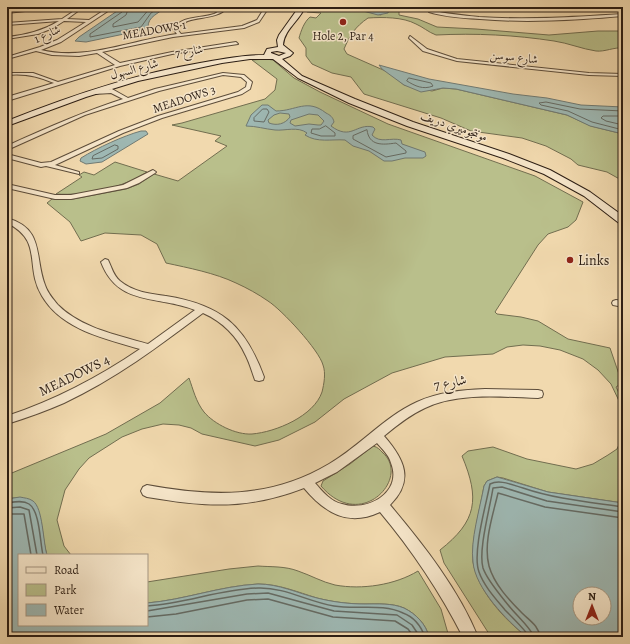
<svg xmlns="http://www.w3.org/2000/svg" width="630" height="644" font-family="Alegreya,Amiri,serif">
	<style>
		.green { fill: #b9bf8b; stroke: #726e50 }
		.water { fill: #9eb8b3; stroke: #707a73; fill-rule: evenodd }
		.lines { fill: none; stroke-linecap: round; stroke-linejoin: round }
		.shore-far1 { stroke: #656b64; stroke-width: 1 }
		.shore { stroke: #656b64; stroke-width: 1.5 }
		.street-casing { stroke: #5d4d3a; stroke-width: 2 }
		.secondary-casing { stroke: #2c1e14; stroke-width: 2 }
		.street { fill: #f6e6ca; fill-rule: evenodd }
		.secondary { fill: #f6e6ca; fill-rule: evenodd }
		.poi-dot { fill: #8f2418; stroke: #f6e6ca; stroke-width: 1.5 }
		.labels { text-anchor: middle; stroke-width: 3; stroke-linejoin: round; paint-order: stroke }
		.far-street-label { font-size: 12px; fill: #2c1e14; stroke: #f6e6ca }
		.far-poi-label { font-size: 12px; fill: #2c1e14; stroke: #f6e6ca }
		.poi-label { font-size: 14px; fill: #2c1e14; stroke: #f6e6ca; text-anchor: start }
		.street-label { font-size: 14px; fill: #2c1e14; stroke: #f6e6ca }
	</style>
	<rect width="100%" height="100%" fill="#f1d9ae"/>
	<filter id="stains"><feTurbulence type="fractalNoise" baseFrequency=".005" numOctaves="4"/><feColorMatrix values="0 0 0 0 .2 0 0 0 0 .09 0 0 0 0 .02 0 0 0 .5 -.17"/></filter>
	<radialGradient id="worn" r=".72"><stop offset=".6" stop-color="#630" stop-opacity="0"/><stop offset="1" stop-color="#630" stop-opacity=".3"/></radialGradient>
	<!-- green -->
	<g class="green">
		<path d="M308 7H316L314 10H315L352 8 381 15 390 7H405L399 11V15L418 19 437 27 476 29 549 35 598 31H623V48C614 47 605 52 596 51 582 49 568 43 554 41 515 35 476 33 436 35 428 32 423 27 416 24 403 17 383 17 368 18 355 27 350 35 344 49L347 54 390 73 404 85 432 91 443 88 456 89 567 115 591 126 623 134V181L607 172 578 165 571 159 546 146 522 138 471 131 441 118 364 94 351 77 332 73 312 64 306 56V48L299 38C301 31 304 22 310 17L316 18 321 13 307 12Z"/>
		<path d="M266 59 273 60 294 78 320 92 388 124 535 176 583 202 576 220 568 227 548 234 538 245 495 312 497 314 521 317 538 321 568 339 610 348 622 383 616 387 623 401V415L620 403 611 384 598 370 583 359 560 350 540 346 523 345 507 347 493 354 445 357 392 373 344 399 315 422 279 440 255 446 202 434 191 428 179 425 163 424 142 429 122 437 89 458 79 469 65 490 57 520 64 546 71 555H47C39 529 47 491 7 499V475L106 434 160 403 189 378C193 389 196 402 204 412 214 424 236 435 252 434 276 432 314 416 322 392 324 384 326 373 323 365 319 350 282 310 268 301 258 294 247 288 236 283 215 273 189 268 166 263L157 244 141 235 105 233 81 241 70 222 47 203 52 199H73L126 189 139 184 154 174 178 181 227 146 215 141 221 136 172 125 182 123 265 99 275 90 277 79 252 60Z"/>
		<path d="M115 162 147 172C123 188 85 196 56 194L82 177 79 175 84 172 94 175Z"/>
		<path d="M623 436V503L548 492 503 478 497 477 487 481 484 486C481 504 470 547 473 562 478 591 504 619 527 637H491L444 563 440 550C477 521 480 499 462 456L468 451 493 447 527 459 576 469 593 464 608 455 617 449Z"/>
		<path d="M373 446C378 447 380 450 383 453 411 478 361 533 321 486L323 481 350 464Z"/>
		<path d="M258 566C271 567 285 566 298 571 310 575 322 582 335 585 362 590 395 585 418 571L441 609 449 637H429C426 624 416 614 404 608 392 603 378 604 365 604 349 604 333 602 317 598 297 592 279 584 258 584 220 586 184 600 147 603V582L229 569Z"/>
	</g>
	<!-- water -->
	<g class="water">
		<path d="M123 7H165C159 14 148 16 148 27L143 30 86 42 75 41 79 37Z"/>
		<polygon points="316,7 390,7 388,13 378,15 352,8 313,10"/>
		<polygon points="379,65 429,79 513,94 547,98 581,105 623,107 623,134 590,126 567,115 456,89 443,88 421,92 404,85 382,69"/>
		<path d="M262 105H268L276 111C296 111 307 98 326 113 330 115 333 117 334 122L331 126C351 141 356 123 373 127L375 129 372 135C380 144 391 137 401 140L402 144 425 152 426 156 423 158H405L392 161H384L369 151 353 146 345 140C332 139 317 143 305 135L307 133C298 126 285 131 275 130 265 129 256 126 246 126L251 115ZM280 113 289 114 290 117C285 124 277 126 269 123L268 120 274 115ZM309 114 318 115 324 121 321 125H318L309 124 295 126 290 123 291 120Z"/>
		<path d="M141 131H146L148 134 102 162 86 164 80 161 81 158C97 148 123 136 141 131Z"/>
		<path d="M497 477 548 492 623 503V637H527C507 621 475 588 473 562 470 541 480 508 484 486L487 481ZM580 594H604V618H580Z"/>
		<path d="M20 497C24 498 29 498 33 501 43 508 43 542 47 555H19V625H147V603C184 600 220 586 258 584 279 584 297 593 317 598 333 602 349 604 365 604 378 604 392 603 404 608 416 614 426 624 429 637H7V499Z"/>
	</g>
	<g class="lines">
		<!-- shore-far1 -->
		<g class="shore-far1">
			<polyline points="124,7 122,12 90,34 90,37 141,27 151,13 160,7"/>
			<polyline points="129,7 126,15 113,24 113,27 138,22 151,7"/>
			<path d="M409 78 431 83 433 86C423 90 415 86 407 81Z"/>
			<polygon points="263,109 267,109 269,112 264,122 254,121 254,118"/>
			<polyline points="623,111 580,109 546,102 539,103 541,105 568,111 592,122 623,130"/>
			<polyline points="623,116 603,116 601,118 606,121 623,125"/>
			<polygon points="326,126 335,133 335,136 321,136 311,133 312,129 319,129"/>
			<path d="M367 130C369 146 382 145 396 143L406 151V153L386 157 353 139V136Z"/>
			<polygon points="115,145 118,146 118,149 102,158 92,159 93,156"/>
		</g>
		<!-- shore -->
		<g class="shore">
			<path d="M7 503C14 502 23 500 29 504 40 511 40 543 43 555"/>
			<polyline points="7,508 20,507 29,510 37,555"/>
			<polyline points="7,514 24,514 31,555"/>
			<path d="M147 606C185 604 220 589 258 588 285 587 308 602 334 606 357 610 382 603 403 613 414 617 421 626 425 637"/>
			<polyline points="147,611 247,594 268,593 334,611 397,615 412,625 420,637"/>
			<polyline points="147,617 176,614 247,600 268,599 333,617 395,621 408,629 414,637"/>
			<path d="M529 637C528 633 510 615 505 610 495 598 484 586 479 572 472 553 486 505 490 484 500 479 512 485 523 488 555 499 589 502 623 507"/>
			<path d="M534 637C531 628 516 615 509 606 501 596 487 580 483 568 478 550 490 508 493 488L502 487 547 501 623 512"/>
			<path d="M540 637C539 626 530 621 522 613 509 600 494 584 489 566 483 543 493 515 498 493L545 507 623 518"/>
		</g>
		<!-- street casing -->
		<g class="street-casing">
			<g id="street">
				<polygon points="47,7 61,7 7,13 7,11"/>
				<path d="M69 7 77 8 78 11 67 19 89 20 109 7H114L61 42 41 50C86 61 132 40 177 34L173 29C183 15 199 19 214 14 219 12 222 7 228 7 214 23 188 13 177 29L181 34 242 26 257 20 265 7H269L259 22 244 28 173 37 102 52 120 63 172 52 236 42 238 44 172 54 120 66 7 101V97L54 83C38 76 24 73 7 75V73H33L58 82 115 65 97 53 79 56 52 55 36 51 7 59V57L40 47 57 40 86 22 64 21 53 28 38 34 7 39V37C26 35 42 31 59 21L7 25V23L62 19 74 11Z"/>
				<polygon points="490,7 569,7 533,9"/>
				<path d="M430 10C446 14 462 15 479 17 527 20 575 17 623 14V16C575 20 528 23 480 19 463 18 445 17 429 12Z"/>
				<polygon points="410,36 427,49 457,59 589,73 623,74 623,76 589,75 457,61 423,51 409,38"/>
				<path d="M223 73 244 75 252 82 250 89 242 94 162 118 123 133 55 165 79 172V174L46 166 41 167 7 158V154L41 163 51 162 119 131 158 116 238 92 246 87 247 82 241 77 223 75 159 91 85 115 7 150V146C46 128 83 112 123 99L111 93 95 94 92 92 93 91 112 89 128 98 155 89Z"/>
				<polygon points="153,170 156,172 155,173 139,183 127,188 71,199 55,199 7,188 7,184 55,195 71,195 123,185"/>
				<path d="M7 218C45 229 34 256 45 285 47 292 53 299 58 305 81 328 117 335 148 344L195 310C158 295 118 307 101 262L105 259 108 260C112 268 113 275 120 281 133 292 151 294 166 296 221 305 245 325 264 377L263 380 259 381 255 380C252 372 250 364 246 356 237 336 223 322 203 313 159 346 115 379 64 403 46 411 26 418 7 424V416C55 400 99 377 140 349 106 339 62 330 42 296 24 266 44 241 7 223Z"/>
				<polygon points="616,300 623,301 623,307 613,305 612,303 613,301"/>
				<path d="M485 389 538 390 542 391 543 394 542 397 538 398C502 397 459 392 425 408 410 415 397 425 384 436 404 459 415 480 390 505 423 544 459 590 478 637H463C440 592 412 550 380 512 348 527 325 513 304 488 247 510 206 507 147 497L143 495 141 491 143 487 147 485C212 497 270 499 329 464 360 446 384 417 417 402 438 392 462 390 485 389ZM377 443C382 449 389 455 391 463 403 493 367 512 342 504 331 502 322 491 315 483L337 472Z"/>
			</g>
		</g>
		<!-- secondary casing -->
		<g class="secondary-casing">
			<path id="secondary" d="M299 7H305C299 21 284 30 283 45L293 53 290 56 282 59 302 76 355 99 413 122 509 154 550 170 590 192 623 216V224L619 223 584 196 544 174 503 158 407 126 349 103 298 78 273 59H250L222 63 138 81 86 97 7 126V121C70 96 134 74 200 63 222 59 243 55 264 55L267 49 278 47 277 40 279 35ZM277 51 286 53 279 56 271 53V52Z"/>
		</g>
		<!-- street -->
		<use href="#street" class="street"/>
		<!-- secondary -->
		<use href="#secondary" class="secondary"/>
	</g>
	<!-- markers -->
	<g class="poi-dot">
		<circle cx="343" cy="22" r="4"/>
		<circle cx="570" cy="260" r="4"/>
	</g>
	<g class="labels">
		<!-- far-street labels -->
		<g class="far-street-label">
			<text transform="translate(154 30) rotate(-10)" y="4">MEADOWS 1</text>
			<text transform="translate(47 34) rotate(-24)" y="4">شارع 1</text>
			<text transform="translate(189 51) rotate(-9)" y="4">شارع 7</text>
			<text transform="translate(514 57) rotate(6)" y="4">شارع سوسن</text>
			<text transform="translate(134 69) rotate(-15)" y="4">شارع السهول</text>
			<text transform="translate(184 99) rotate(-18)" y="4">MEADOWS 3</text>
			<text transform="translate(454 126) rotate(19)" y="4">مونتجوميري دريف</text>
		</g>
		<!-- far-poi labels -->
		<g class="far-poi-label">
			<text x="343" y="40">Hole 2, Par 4</text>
		</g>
		<!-- poi labels -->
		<g class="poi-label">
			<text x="578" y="265">Links</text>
		</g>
		<!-- street labels -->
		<g class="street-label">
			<text transform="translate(74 375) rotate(-26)" y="5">MEADOWS 4</text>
			<text transform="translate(450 382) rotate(-11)" y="5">شارع 7</text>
		</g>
	</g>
	<!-- margin -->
	<rect width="630" height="644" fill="none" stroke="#f1d9ae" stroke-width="24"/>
	<rect x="8" y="8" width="614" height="628" fill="none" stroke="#2c1e14" stroke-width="2"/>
	<rect x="12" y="12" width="606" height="620" fill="none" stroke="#2c1e14"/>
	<!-- legend -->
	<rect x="18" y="554" width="130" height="72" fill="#f6e6ca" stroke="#a59681"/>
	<rect x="26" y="567" width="20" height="6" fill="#f6e6ca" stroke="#a59681"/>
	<text x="54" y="574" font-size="12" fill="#2c1e14">Road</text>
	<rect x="26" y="584" width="20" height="12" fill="#b9bf8b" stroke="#a59681"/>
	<text x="54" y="594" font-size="12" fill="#2c1e14">Park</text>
	<rect x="26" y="604" width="20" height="12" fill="#9eb8b3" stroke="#a59681"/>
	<text x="54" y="614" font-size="12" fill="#2c1e14">Water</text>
	<!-- north arrow -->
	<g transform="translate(592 606)"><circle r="19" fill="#f6e6ca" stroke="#a59681"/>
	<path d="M0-3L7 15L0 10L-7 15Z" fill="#8f2418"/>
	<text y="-6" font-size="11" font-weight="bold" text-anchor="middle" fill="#2c1e14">N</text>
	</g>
	<rect width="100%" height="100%" filter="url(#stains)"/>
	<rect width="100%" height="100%" fill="url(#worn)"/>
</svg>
